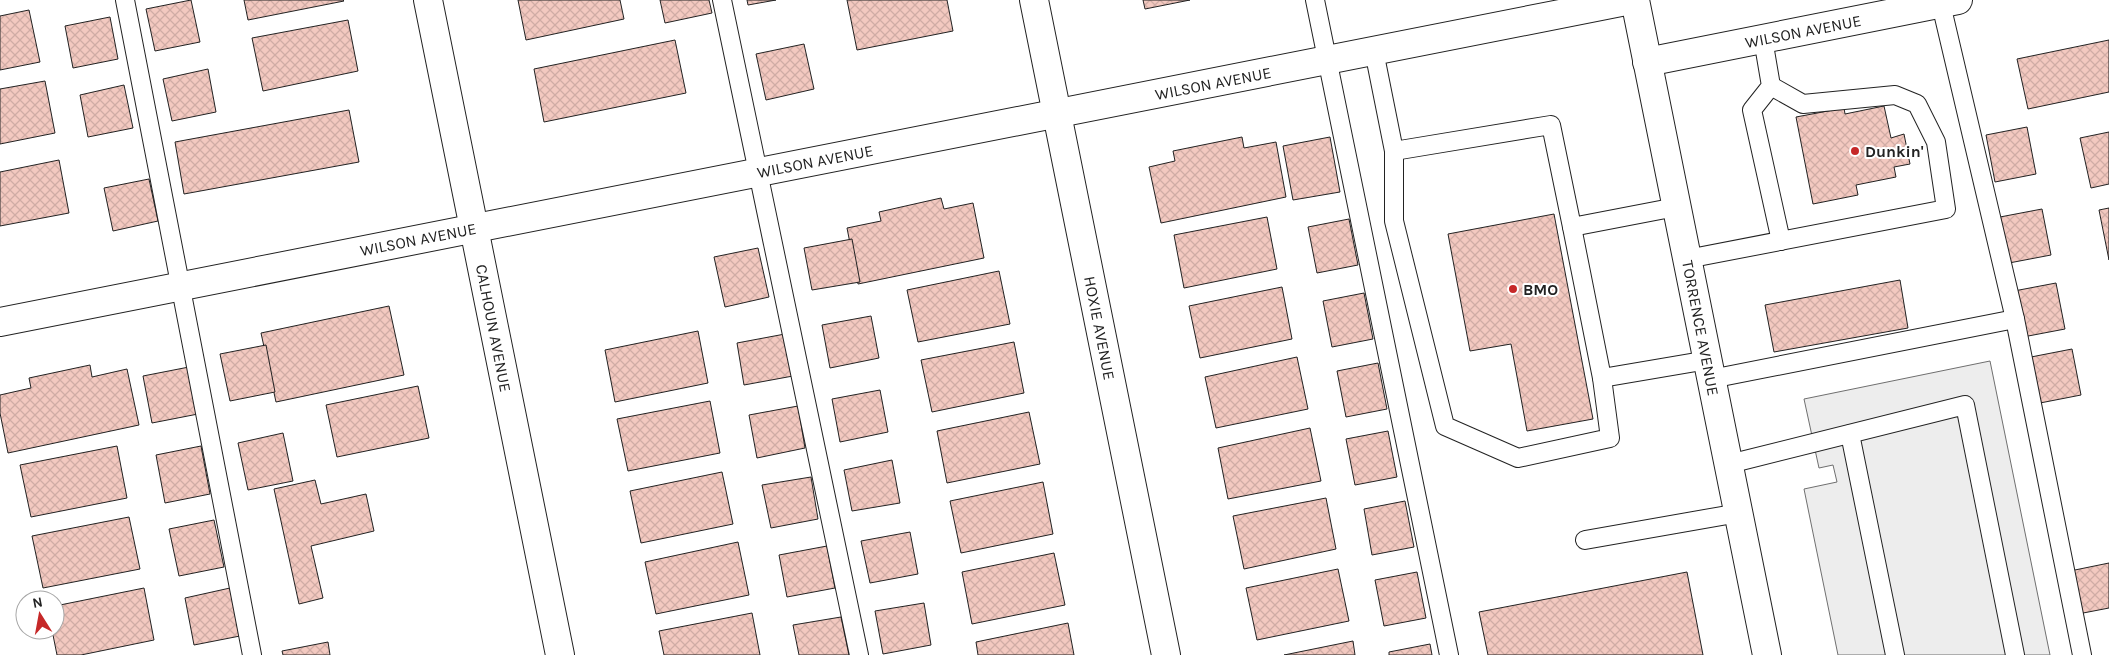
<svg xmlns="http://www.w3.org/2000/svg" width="2109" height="655" font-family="Karla,sans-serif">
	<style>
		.parking { fill: #ededed; stroke: #6f6f6f }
		.building { fill: url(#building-cross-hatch); stroke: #222 }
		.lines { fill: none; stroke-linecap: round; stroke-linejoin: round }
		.service-casing { stroke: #222; stroke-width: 20 }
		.minor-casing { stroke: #222; stroke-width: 30 }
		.primary-casing { stroke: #222; stroke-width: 30 }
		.service { stroke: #fff; stroke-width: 18 }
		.minor { stroke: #fff; stroke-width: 28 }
		.primary { stroke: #fff; stroke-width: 28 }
		.poi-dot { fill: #c62828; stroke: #fff; stroke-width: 2 }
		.labels { text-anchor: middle; stroke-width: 4; stroke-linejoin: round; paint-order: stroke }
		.street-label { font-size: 16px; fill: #222; stroke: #fff }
		.poi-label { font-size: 16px; font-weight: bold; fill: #222; stroke: #fff; text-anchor: start }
	</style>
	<defs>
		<pattern id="building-cross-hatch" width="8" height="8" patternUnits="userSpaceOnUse" patternTransform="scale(1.25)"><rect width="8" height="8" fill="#f3c9c0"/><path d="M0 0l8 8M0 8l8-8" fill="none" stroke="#d0aca5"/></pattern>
	</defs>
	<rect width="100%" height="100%" fill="#fff"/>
	<!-- parking -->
	<polygon class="parking" points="1990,361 2050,655 1838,655 1804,489 1837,482 1833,465 1819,468 1804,399"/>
	<!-- building -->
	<g class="building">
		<polygon points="191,0 200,42 155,51 146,9"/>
		<polygon points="244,0 343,0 344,1 248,20"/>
		<polygon points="518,0 620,0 624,19 526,40"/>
		<polygon points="660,0 709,0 712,13 665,23"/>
		<polygon points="747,0 776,0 748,5"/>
		<polygon points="847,0 947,0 953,31 857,50"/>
		<polygon points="1143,0 1190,0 1145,9"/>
		<polygon points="29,10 40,62 0,70 0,16"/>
		<polygon points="110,17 118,59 73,68 65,26"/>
		<polygon points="348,20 358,71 263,91 252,38"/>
		<polygon points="675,40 686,93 544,122 534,69"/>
		<polygon points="2109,40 2109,92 2028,109 2017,59"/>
		<polygon points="804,44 814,89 766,100 756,54"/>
		<polygon points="208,69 216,112 172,121 163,79"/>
		<polygon points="45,81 55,133 0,144 0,89"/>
		<polygon points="124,85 133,128 88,137 80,95"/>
		<polygon points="1884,106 1891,138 1904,134 1910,164 1894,167 1896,177 1856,185 1858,195 1813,204 1796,117 1844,108 1845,114"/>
		<polygon points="349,110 359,162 184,194 175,142"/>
		<polygon points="2027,127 2036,174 1995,182 1986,135"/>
		<polygon points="2109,132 2109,184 2091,188 2080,138"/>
		<polygon points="1242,137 1244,148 1276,142 1286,197 1161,223 1149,167 1175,161 1173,151"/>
		<polygon points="1330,137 1340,192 1293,200 1283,146"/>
		<polygon points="59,160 69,213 0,226 0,172"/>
		<polygon points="149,179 158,221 113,231 104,188"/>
		<polygon points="941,198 944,209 973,203 984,258 858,284 847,228 881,221 879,212"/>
		<polygon points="2109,208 2109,260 2099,210"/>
		<polygon points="2042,209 2051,255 2009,263 2000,217"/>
		<polygon points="1554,214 1593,419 1527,431 1511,344 1470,351 1448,234"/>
		<polygon points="1267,217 1277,269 1184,288 1174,235"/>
		<polygon points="1349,219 1358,265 1317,273 1308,227"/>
		<polygon points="852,239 860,282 812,290 804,248"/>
		<polygon points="758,248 769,297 725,307 714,257"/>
		<polygon points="999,271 1010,324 918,342 907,290"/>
		<polygon points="1900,280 1908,328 1774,352 1765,305"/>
		<polygon points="2056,283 2065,329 2023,337 2014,291"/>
		<polygon points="1282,287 1292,339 1200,358 1189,306"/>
		<polygon points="1364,293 1373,339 1332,347 1323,301"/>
		<polygon points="389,306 404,375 276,402 261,333"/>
		<polygon points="871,316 879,358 830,368 822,325"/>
		<polygon points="698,331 708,383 615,402 605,350"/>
		<polygon points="785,334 793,376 744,385 737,343"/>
		<polygon points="1014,342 1024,393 932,412 921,360"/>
		<polygon points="266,345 275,392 230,401 220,354"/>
		<polygon points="2072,349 2081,395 2040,403 2031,357"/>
		<polygon points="1297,357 1308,409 1216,428 1205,377"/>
		<polygon points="1378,363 1387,409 1346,417 1337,371"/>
		<polygon points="90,365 92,377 127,369 139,425 8,453 0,413 0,395 31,388 29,378"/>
		<polygon points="189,367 198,414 152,423 143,376"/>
		<polygon points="418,386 429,438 337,457 326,405"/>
		<polygon points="880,390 888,432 840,442 832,399"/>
		<polygon points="710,401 720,453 628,471 617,419"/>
		<polygon points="798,406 805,448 757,458 749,415"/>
		<polygon points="1029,412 1040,464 947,483 937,431"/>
		<polygon points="1310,428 1321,481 1228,499 1218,448"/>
		<polygon points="1388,431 1397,477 1355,485 1346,439"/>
		<polygon points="283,433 293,481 248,490 238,443"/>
		<polygon points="117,446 127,498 31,517 20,465"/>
		<polygon points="201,446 210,494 165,503 156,455"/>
		<polygon points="892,460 900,503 852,511 844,470"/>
		<polygon points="722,472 733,524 641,543 630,491"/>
		<polygon points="811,477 818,519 771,528 762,485"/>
		<polygon points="315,480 321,504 366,494 374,531 311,546 323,598 299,604 274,489"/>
		<polygon points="1043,482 1053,534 961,553 950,501"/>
		<polygon points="1326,498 1336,549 1244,569 1233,516"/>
		<polygon points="1405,501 1414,547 1372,555 1364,509"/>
		<polygon points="129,517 140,569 43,588 32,536"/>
		<polygon points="214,520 224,567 179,576 169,529"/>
		<polygon points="910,532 918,574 870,583 861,541"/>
		<polygon points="738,542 749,595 656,614 645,562"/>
		<polygon points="827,546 835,588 787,597 779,555"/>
		<polygon points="1054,553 1065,605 972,624 962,572"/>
		<polygon points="2109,563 2109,608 2078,614 2070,571"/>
		<polygon points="1338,569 1349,621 1257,640 1246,588"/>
		<polygon points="1417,572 1426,618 1384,626 1375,580"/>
		<polygon points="1687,572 1703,655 1488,655 1479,612"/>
		<polygon points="144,588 154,640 81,655 57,655 52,630 55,630 55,606"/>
		<polygon points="230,588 240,636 194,645 185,598"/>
		<polygon points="924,603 931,645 883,654 875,611"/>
		<polygon points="752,613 760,655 664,655 659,631"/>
		<polygon points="841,617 849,655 799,655 793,625"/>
		<polygon points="1068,623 1074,655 978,655 976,642"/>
		<polygon points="1353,641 1355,655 1284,655"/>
		<polygon points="328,642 330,655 283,655 282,651"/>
		<polygon points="1430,644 1432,655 1389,655 1389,652"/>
	</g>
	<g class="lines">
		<!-- service casing -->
		<g class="service-casing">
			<g id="service">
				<polyline points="125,0 252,655"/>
				<polyline points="722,0 859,655"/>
				<polyline points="1315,0 1449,655"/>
				<polyline points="1940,0 2015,319 2082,655"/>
				<polyline points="1763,39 1771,86 1752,110 1781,241"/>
				<polyline points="1374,51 1394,151 1551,125 1572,227 1676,207"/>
				<polyline points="1394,151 1394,221 1445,426 1518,458 1610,438 1602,378 1572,227"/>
				<polyline points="1687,259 1946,209 1936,142 1917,104 1895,95 1803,104 1771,86"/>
				<polyline points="1602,378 1708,360"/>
				<polyline points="1711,379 2015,319"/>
				<polyline points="1850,434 1895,655"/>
				<polyline points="1729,464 1965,405 2015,655"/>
				<polyline points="1585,540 1739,513"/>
			</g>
		</g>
		<!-- minor casing -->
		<g class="minor-casing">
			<g id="minor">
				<polyline points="428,0 560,655"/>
				<polyline points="1034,0 1166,655"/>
				<polyline points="1647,62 1958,0"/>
				<polyline points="0,322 1631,0"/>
			</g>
		</g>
		<!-- primary casing -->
		<g class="primary-casing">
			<polyline id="primary" points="1635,0 1767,655"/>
		</g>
		<!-- service -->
		<use href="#service" class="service"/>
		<!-- minor -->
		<use href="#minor" class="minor"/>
		<!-- primary -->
		<use href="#primary" class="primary"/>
	</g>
	<!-- markers -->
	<g class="poi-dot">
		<circle cx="1855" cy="151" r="5"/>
		<circle cx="1513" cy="289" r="5"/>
	</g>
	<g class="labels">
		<!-- street labels -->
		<g class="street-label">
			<text transform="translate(1803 31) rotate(-11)" y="6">WILSON AVENUE</text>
			<text transform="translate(1213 83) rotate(-11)" y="6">WILSON AVENUE</text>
			<text transform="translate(815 161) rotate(-11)" y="6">WILSON AVENUE</text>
			<text transform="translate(418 239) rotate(-11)" y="6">WILSON AVENUE</text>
			<text transform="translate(494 328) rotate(79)" y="6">CALHOUN AVENUE</text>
			<text transform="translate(1100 328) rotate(79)" y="6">HOXIE AVENUE</text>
			<text transform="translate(1701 328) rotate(79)" y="6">TORRENCE AVENUE</text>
		</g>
		<!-- poi labels -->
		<g class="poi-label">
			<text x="1865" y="157">Dunkin'</text>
			<text x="1523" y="295">BMO</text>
		</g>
	</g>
	<!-- north arrow -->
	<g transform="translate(40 615) rotate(349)"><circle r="24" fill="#ffffff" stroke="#a7a7a7"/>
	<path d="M0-4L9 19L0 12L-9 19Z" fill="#c62828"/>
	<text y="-8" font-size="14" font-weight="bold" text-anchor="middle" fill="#222222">N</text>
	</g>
</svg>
